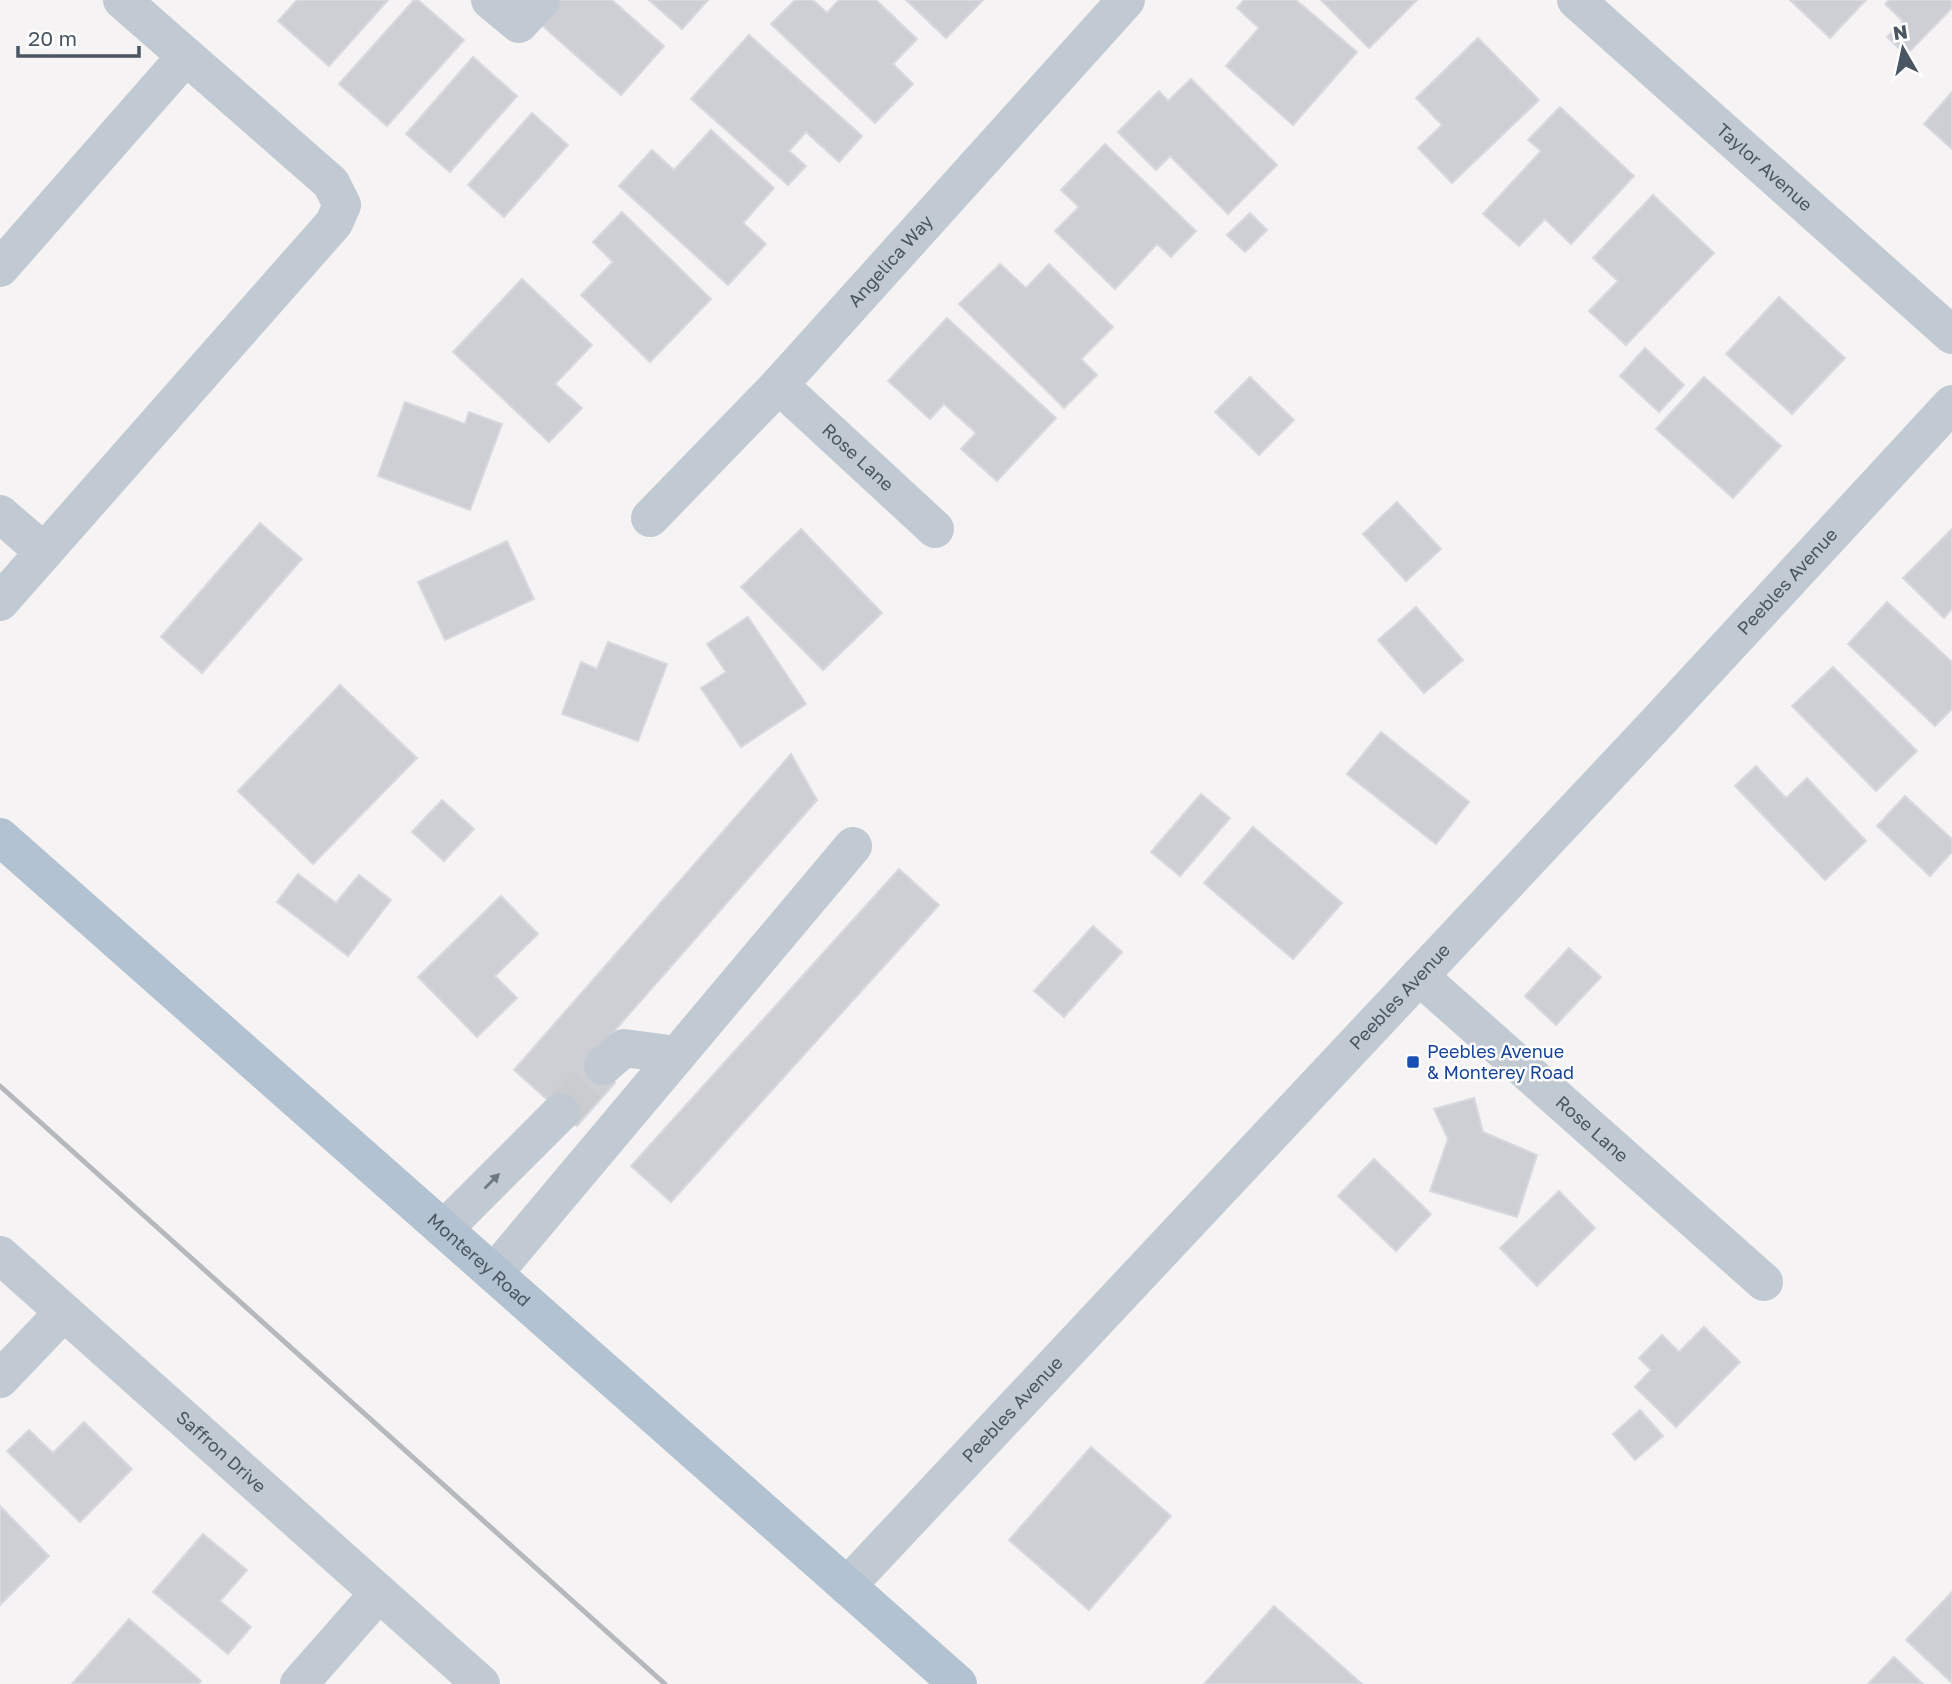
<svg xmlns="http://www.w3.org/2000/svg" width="1952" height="1684" font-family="'Golos Text',sans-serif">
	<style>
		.building { fill: #cdcfd5; stroke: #d7d9de; stroke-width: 2 }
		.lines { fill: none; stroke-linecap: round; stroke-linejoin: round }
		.minor-tunnel { stroke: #caccce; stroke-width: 38; stroke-dasharray: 38 19; stroke-linecap: butt }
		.minor { stroke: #c1cad2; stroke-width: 38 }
		.major { stroke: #b3c2d1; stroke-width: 38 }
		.rail { stroke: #b5b8bd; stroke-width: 5 }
		.oneway { fill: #6e7983 }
		.transit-dot { fill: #1a4fb4; stroke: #fff; stroke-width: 2.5 }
		.labels { text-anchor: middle; stroke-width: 5; stroke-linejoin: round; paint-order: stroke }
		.street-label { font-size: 18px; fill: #4a5661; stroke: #fff }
		.transit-label { font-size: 18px; fill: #164399; stroke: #fff; text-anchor: start }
	</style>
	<rect width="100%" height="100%" fill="#f5f3f3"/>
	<!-- building -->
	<g class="building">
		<polygon points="297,0 388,0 329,66 278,21"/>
		<polygon points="414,0 418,0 464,40 387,126 339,84"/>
		<polygon points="556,0 612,0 664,46 621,95 537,21"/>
		<polygon points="649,0 708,0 682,29"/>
		<polygon points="795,0 813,0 827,13 839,0 876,0 917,39 893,64 913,84 875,123 771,24"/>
		<polygon points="906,0 983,0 946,38"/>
		<polygon points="1244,0 1296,0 1357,52 1293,125 1226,66 1259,28 1237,8"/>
		<polygon points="1321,0 1417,0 1369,48"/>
		<polygon points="1790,0 1866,0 1830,38"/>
		<polygon points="1889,0 1952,0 1952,8 1906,55 1887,37 1903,21 1885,4"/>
		<polygon points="749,35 862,136 839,162 806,132 789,151 806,166 788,185 691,99"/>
		<polygon points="1478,38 1539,100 1452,183 1418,148 1442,125 1416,98"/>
		<polygon points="473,57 517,96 450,172 406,134"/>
		<polygon points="1191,79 1277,165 1228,214 1170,156 1156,170 1118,132 1159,91 1168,101"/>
		<polygon points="1952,92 1952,149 1924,124"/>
		<polygon points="1560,107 1634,176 1571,244 1545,219 1519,246 1483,214 1541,151 1528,140"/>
		<polygon points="532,113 568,145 504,217 468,185"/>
		<polygon points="711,130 774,188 743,223 766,244 728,285 619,186 652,150 674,170"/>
		<polygon points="1105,144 1196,231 1171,257 1157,244 1115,289 1055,231 1079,207 1061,190"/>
		<polygon points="1653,195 1714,253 1626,345 1589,311 1618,281 1593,258"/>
		<polygon points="622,212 711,299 650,362 581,295 613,262 593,242"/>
		<polygon points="1250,213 1267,230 1245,252 1227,235"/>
		<polygon points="1000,264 1026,288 1049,264 1113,327 1081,359 1097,375 1064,408 959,304"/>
		<polygon points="522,279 592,345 555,384 582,408 549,442 453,352"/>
		<polygon points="1779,297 1845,358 1792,414 1726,354"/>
		<polygon points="947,318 1056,418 997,481 961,449 976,433 944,404 930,419 888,381"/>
		<polygon points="1645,348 1684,385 1659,412 1620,376"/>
		<polygon points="1250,377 1294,420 1259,455 1215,412"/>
		<polygon points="1704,377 1781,446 1733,498 1656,429"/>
		<polygon points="405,402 465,424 469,412 502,424 470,510 378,476"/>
		<polygon points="1397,502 1441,549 1406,581 1363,534"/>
		<polygon points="260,523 302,559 202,673 161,637"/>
		<polygon points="801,529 882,613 823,670 741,587"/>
		<polygon points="1952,529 1952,609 1944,618 1903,578"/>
		<polygon points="507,541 534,599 445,640 418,582"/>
		<polygon points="1887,602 1952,662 1952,709 1935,726 1848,644"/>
		<polygon points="1416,607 1463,660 1424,693 1378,640"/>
		<polygon points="748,617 806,704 741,747 701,688 726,672 707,644"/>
		<polygon points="608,642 667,664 638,741 562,714 581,662 597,669"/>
		<polygon points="1833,667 1917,751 1876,791 1792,706"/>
		<polygon points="340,685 417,758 313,864 238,791"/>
		<polygon points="1381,732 1469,802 1436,844 1347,774"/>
		<polygon points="791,754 817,800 595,1053 615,1083 577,1126 514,1070"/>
		<polygon points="1756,766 1786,798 1807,778 1866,841 1825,880 1735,786"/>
		<polygon points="1201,794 1230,818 1180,876 1151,852"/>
		<polygon points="1905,796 1952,839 1952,852 1930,876 1877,826"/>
		<polygon points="442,800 474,829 444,861 412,832"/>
		<polygon points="1253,827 1342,903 1293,959 1204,883"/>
		<polygon points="899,869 939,905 671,1202 631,1166"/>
		<polygon points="298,874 336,903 359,875 391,900 348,956 277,902"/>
		<polygon points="501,896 538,934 495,976 517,998 477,1037 418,977"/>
		<polygon points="1093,926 1122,952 1064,1017 1034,991"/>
		<polygon points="1569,948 1601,977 1556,1025 1525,996"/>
		<polygon points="1474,1098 1483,1132 1537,1155 1517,1217 1430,1191 1448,1139 1434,1109"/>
		<polygon points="1374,1159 1431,1214 1396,1251 1338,1196"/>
		<polygon points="1559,1191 1595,1228 1537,1286 1500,1248"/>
		<polygon points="1704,1327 1740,1362 1676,1427 1635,1387 1651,1370 1639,1358 1662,1335 1679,1352"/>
		<polygon points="1640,1410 1663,1436 1635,1460 1613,1434"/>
		<polygon points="84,1422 132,1469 80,1522 7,1451 29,1430 53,1453"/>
		<polygon points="1091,1447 1171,1516 1089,1610 1009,1540"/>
		<polygon points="0,1506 49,1556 0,1605"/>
		<polygon points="203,1534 247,1570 220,1601 251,1627 228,1654 153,1592"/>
		<polygon points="1952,1592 1952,1683 1906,1640"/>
		<polygon points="1274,1606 1362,1684 1204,1684"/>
		<polygon points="129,1619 201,1681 198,1684 72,1684"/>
		<polygon points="1894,1657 1923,1684 1868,1684"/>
	</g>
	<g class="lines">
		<!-- minor-tunnel -->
		<polyline class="minor-tunnel" points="561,1112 603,1066"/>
		<!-- minor -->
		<g class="minor">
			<polyline points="490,0 519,24 541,0"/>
			<path id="s1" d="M1576 0 1952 335"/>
			<polyline points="0,268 186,56"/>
			<path id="s2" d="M779 385 935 529"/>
			<polyline points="0,514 44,552"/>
			<path id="s3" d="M650 518 779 385 1126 0"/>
			<polyline points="0,602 334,223 342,205 331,183 122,0"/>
			<path id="s4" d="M1419 976 1764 1282"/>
			<polyline points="603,1066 624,1048 677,1055"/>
			<polyline points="444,1229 561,1112"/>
			<path id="s5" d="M0 1255 481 1684"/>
			<polyline points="494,1273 853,846"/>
			<polyline points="0,1379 64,1312"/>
			<path id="s6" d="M847 1586 1655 725 1952 404"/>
			<polyline points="299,1684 379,1593"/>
		</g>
		<!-- major -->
		<path class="major" id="s7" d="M0 837 958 1684"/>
		<!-- rail -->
		<polyline class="rail" points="0,1086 665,1684"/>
	</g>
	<!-- one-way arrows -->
	<defs><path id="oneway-solid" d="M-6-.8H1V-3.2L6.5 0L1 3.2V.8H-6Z" transform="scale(1.75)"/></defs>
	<use class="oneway" href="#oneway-solid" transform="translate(492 1181) rotate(-45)"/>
	<!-- markers -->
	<rect class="transit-dot" x="1406" y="1055" width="14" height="14" rx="3.5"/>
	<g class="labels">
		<!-- street labels -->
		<g class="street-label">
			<text dy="6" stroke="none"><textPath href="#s1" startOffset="252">Taylor Avenue</textPath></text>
			<text dy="6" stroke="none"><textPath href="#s3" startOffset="352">Angelica Way</textPath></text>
			<text dy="6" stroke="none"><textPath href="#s2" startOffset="107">Rose Lane</textPath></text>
			<text dy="6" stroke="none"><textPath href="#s6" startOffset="1376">Peebles Avenue</textPath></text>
			<text dy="6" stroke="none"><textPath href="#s6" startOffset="808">Peebles Avenue</textPath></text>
			<text dy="6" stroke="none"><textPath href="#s4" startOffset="231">Rose Lane</textPath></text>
			<text dy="6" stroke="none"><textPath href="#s7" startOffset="639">Monterey Road</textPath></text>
			<text dy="6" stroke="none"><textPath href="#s6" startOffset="242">Peebles Avenue</textPath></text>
			<text dy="6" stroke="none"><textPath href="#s5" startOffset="296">Saffron Drive</textPath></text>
		</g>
		<!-- transit labels -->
		<g class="transit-label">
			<text x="1427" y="1058">Peebles Avenue<tspan x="1427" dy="21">&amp; Monterey Road</tspan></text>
		</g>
	</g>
	<!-- north arrow -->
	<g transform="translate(1903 49) rotate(351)" stroke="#ffffff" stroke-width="5" paint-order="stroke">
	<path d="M0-5L12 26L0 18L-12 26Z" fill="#4a5661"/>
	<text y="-10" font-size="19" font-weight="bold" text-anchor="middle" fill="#4a5661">N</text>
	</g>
	<!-- scale -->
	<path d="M18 46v10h121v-10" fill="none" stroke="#4a5661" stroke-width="3.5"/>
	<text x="28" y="46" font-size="21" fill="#4a5661" stroke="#ffffff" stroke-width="5" paint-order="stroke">20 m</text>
</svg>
